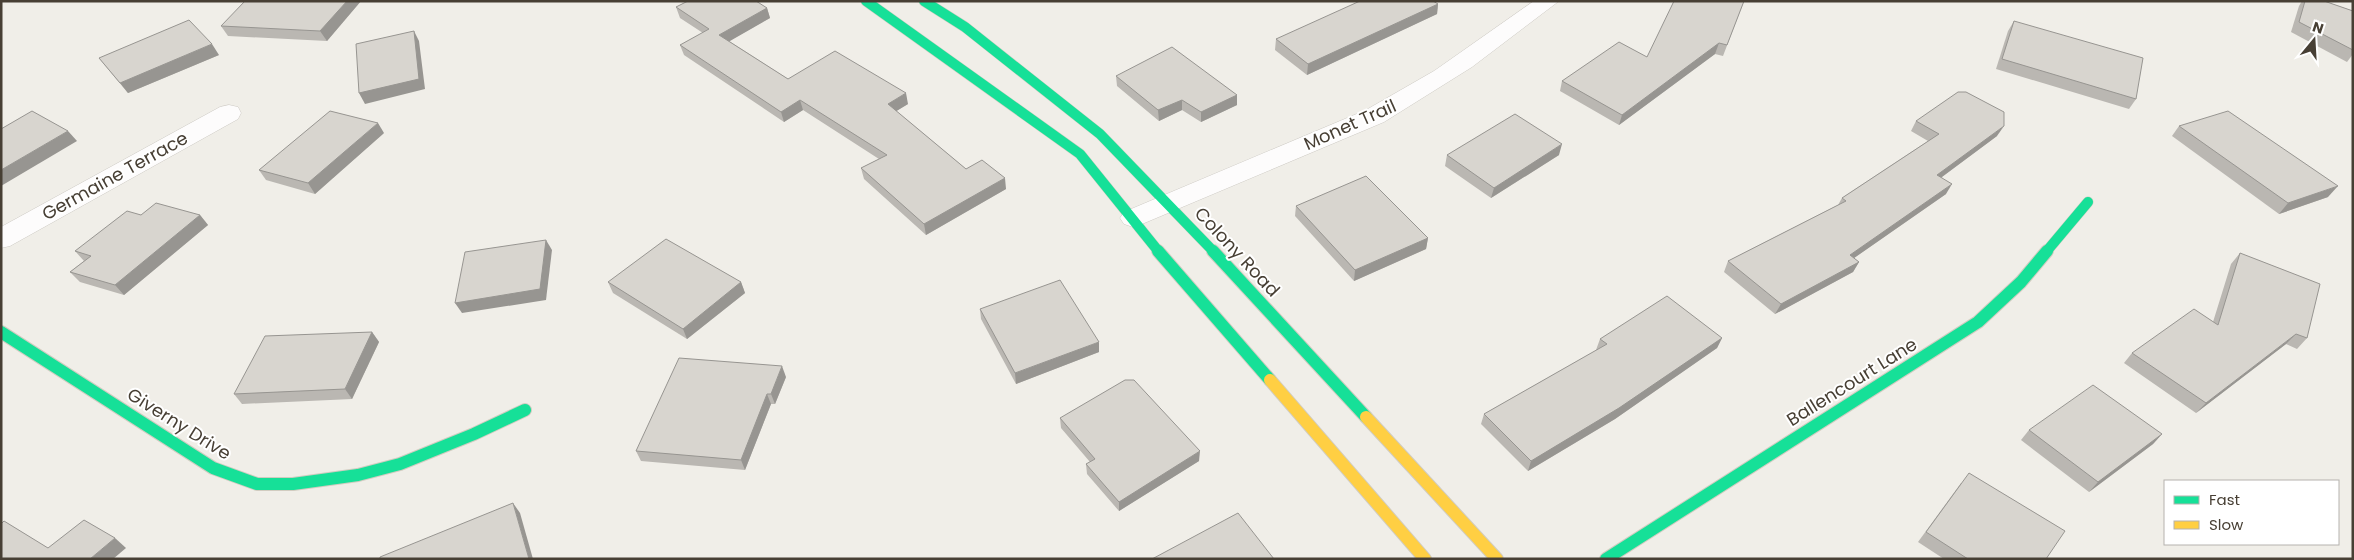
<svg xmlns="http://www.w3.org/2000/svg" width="2354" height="560" font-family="Poppins,sans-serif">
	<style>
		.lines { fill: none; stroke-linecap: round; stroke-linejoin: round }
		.street-casing { stroke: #cdcac4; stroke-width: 1 }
		.fast-far1-casing { stroke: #d1ccc0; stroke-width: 11 }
		.fast-casing { stroke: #d1ccc0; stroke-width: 14 }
		.slow-casing { stroke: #d1ccc0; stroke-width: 14 }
		.street { fill: #fdfcfc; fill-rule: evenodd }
		.fast-far1 { stroke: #16e098; stroke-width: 10 }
		.fast { stroke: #16e098; stroke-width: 12 }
		.slow { stroke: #ffcf43; stroke-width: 12 }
		.wall { fill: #bab7b2 }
		.shaded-wall { fill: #979591 }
		.building { fill: #d8d5cf; stroke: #979591 }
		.labels { text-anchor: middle; stroke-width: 4; stroke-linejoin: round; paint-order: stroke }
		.street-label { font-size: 18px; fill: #473f34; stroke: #fff }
	</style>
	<rect width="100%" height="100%" fill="#f0eee8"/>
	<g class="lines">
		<!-- street casing -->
		<g class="street-casing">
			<g id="street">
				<polygon points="1534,1 1559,1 1472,67 1384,122 1142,224 1133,227 1124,224 1120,218 1124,212 1366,110 1434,71"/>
				<polygon points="229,105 238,107 241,113 238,119 10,246 1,248 1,227 220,107"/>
			</g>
		</g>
		<!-- fast-far1 casing -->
		<g class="fast-far1-casing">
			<g id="fast-far1">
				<polyline points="866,1 1080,154 1159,252"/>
				<polyline points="924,1 965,27 1100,134 1214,252"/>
				<polyline points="2046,252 2088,202"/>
			</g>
		</g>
		<!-- fast casing -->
		<g class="fast-casing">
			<g id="fast">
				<polyline points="1158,251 1270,380"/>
				<polyline points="1213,251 1366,417"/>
				<polyline points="1,332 213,468 257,484 293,484 358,475 400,464 474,434 525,410"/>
				<polyline points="1606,559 1978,322 2021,282 2047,251"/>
			</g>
		</g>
		<!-- slow casing -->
		<g class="slow-casing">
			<g id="slow">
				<polyline points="1270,380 1425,559"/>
				<polyline points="1366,417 1497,559"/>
			</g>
		</g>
		<!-- street -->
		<use href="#street" class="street"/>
		<!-- fast-far1 -->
		<use href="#fast-far1" class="fast-far1"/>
		<!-- fast -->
		<use href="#fast" class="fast"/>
		<!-- slow -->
		<use href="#slow" class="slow"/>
	</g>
	<!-- wall -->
	<g class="wall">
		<polygon points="361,1 327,41 228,36 221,26"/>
		<polygon points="1744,1 1723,56 1715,54 1619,125 1560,91 1562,81 1647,57"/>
		<polygon points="2302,1 2324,1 2353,11 2353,54 2347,62 2291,32 2299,6"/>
		<polygon points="1438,4 1437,14 1307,75 1275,50 1276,39"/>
		<polygon points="676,7 767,8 770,18 729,41 788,79 908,104 896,111 966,169 1006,189 926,235 864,179 861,168 879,159 803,110 784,122 684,55 680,45 703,33 680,18"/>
		<polygon points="2014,21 2136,99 2129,109 1996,69 2008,31"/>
		<polygon points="219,55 128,93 99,58"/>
		<polygon points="1116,76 1237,95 1237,105 1201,122 1182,110 1159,121 1117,86"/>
		<polygon points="1916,121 1997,136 1942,177 1946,194 1854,258 1859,262 1853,272 1775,314 1724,272 1728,261 1838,205 1842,198 1928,141 1911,131"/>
		<polygon points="2179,126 2328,197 2279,214 2172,136"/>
		<polygon points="384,133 315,194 266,180 259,170"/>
		<polygon points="1447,155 1559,155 1491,198 1445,166"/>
		<polygon points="1296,206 1428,238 1426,249 1354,281 1295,216"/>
		<polygon points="141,215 200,215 208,225 124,295 80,282 70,272 84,261 75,251"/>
		<polygon points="2240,253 2307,338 2297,349 2286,344 2196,413 2124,363 2132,353 2213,322 2231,264"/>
		<polygon points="608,282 741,282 745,293 687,339 613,293"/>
		<polygon points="980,309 1099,352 1016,384 981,319"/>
		<polygon points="372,332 379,342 352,399 242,404 234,394"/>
		<polygon points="1722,338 1717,348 1615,419 1528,471 1481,424 1484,414 1597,350 1596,350 1600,339"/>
		<polygon points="786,377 775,404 771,404 745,470 641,461 636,451"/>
		<polygon points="1060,418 1199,461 1119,511 1087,474 1086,464 1090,462 1061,428"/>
		<polygon points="2029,430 2162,434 2153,444 2089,492 2021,440"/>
		<polygon points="1961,483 2046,559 1944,559 1918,542"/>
	</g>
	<!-- shaded-wall -->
	<g class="shaded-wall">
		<polygon points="347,1 361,1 327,41 320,31"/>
		<polygon points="1438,4 1437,14 1307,75 1308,64"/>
		<polygon points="767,8 770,18 723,45 719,35"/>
		<polygon points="414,31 419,41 425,89 365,104 359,93"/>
		<polygon points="1719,43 1715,54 1619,125 1622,115"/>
		<polygon points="212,44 219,55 128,93 120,83"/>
		<polygon points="906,93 908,104 890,115 888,104"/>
		<polygon points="1237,95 1237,105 1201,122 1201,112"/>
		<polygon points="800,100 803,110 784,122 781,112"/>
		<polygon points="1182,100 1182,110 1159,121 1158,110"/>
		<polygon points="378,123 384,133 315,194 308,183"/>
		<polygon points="2004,126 1997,136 1931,185 1937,175"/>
		<polygon points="68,131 77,141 1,186 1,170"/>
		<polygon points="1562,144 1559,155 1491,198 1494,188"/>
		<polygon points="1005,178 1006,189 926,235 924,224"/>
		<polygon points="1952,184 1946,194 1844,265 1850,255"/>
		<polygon points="2338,186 2328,197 2279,214 2288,203"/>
		<polygon points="200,215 208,225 124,295 115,285"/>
		<polygon points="1428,238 1426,249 1354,281 1355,270"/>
		<polygon points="546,240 552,250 546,300 462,313 455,303"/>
		<polygon points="1859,262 1853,272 1775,314 1781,304"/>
		<polygon points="741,282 745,293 687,339 683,329"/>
		<polygon points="372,332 379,342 352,399 345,389"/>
		<polygon points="2296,334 2286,344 2196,413 2206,403"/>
		<polygon points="1722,338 1717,348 1615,419 1528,471 1531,461"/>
		<polygon points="1099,342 1099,352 1016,384 1015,373"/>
		<polygon points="782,366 786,377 775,404 771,394"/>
		<polygon points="767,394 771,404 745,470 741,460"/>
		<polygon points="2162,434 2153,444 2089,492 2098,482"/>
		<polygon points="1200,451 1199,461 1119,511 1119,502"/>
		<polygon points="513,503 520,513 533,559 529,559"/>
		<polygon points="115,538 126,548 113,559 90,559"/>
	</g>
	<!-- building -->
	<g class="building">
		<polygon points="245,1 347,1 320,31 221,26"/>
		<polygon points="688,1 756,1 767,8 719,35 788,79 835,51 906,93 888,104 966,169 982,160 1005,178 924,224 861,168 887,155 800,100 781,112 680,45 709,29 676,7"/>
		<polygon points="1360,1 1433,1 1438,4 1308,64 1276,39"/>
		<polygon points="1674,1 1744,1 1727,45 1719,43 1622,115 1562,81 1619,42 1647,57"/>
		<polygon points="2305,1 2324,1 2353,11 2353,50 2299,22"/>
		<polygon points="189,20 212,44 120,83 99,58"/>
		<polygon points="2014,21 2143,58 2136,99 2002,59"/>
		<polygon points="414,31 419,79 359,93 356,44"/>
		<polygon points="1172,47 1237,95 1201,112 1182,100 1158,110 1116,76"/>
		<polygon points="1958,92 1966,92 2004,112 2004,126 1937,175 1952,184 1850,255 1859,262 1781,304 1728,261 1846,201 1842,198 1939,134 1916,121"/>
		<polygon points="32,111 68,131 1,170 1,129"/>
		<polygon points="330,111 378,123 308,183 259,170"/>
		<polygon points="2228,111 2338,186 2288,203 2179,126"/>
		<polygon points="1515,114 1562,144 1494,188 1447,155"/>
		<polygon points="1366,176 1428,238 1355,270 1296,206"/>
		<polygon points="156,203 200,215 115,285 70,272 91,256 75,251 127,211 141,215"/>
		<polygon points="666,239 741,282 683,329 608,282"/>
		<polygon points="546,240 540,289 455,303 465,252"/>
		<polygon points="2240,253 2320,284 2307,338 2296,334 2206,403 2132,353 2194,309 2218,325"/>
		<polygon points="1060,280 1099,342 1015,373 980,309"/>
		<polygon points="1667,296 1722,338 1619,408 1531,461 1484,414 1607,344 1600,339"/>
		<polygon points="372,332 345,389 234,394 265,336"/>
		<polygon points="679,358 782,366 771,394 767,394 741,460 636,451"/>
		<polygon points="1125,380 1134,380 1200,451 1119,502 1086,464 1095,459 1060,418"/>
		<polygon points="2093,385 2162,434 2098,482 2029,430"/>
		<polygon points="1969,473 2065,531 2046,559 1968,559 1926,532"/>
		<polygon points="513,503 529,559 380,559 380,557"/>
		<polygon points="1238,513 1274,559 1152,559"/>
		<polygon points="84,520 115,538 90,559 1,559 1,524 4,521 48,548"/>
	</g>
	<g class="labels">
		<!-- street labels -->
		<g class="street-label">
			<text transform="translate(1350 125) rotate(-24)" y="6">Monet Trail</text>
			<text transform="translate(115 176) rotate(-29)" y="6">Germaine Terrace</text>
			<text transform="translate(1237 252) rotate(47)" y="6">Colony Road</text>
			<text transform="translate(1852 382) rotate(-32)" y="6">Ballencourt Lane</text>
			<text transform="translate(179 424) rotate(32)" y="6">Giverny Drive</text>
		</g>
	</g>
	<!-- border -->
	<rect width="2354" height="560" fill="none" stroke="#473f34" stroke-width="5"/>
	<!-- legend -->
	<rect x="2164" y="480" width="175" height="65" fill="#ffffff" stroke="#b5b2ae"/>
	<rect x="2174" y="496" width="25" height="8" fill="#16e098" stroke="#b5b2ae"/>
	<text x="2209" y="505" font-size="15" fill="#473f34">Fast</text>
	<rect x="2174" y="521" width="25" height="8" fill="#ffcf43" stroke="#b5b2ae"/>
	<text x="2209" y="530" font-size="15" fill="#473f34">Slow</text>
	<!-- north arrow -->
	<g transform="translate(2314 40) rotate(18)" stroke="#ffffff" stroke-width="4" paint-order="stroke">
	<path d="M0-4L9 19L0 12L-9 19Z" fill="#473f34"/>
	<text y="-8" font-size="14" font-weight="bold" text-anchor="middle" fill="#473f34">N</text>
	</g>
</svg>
